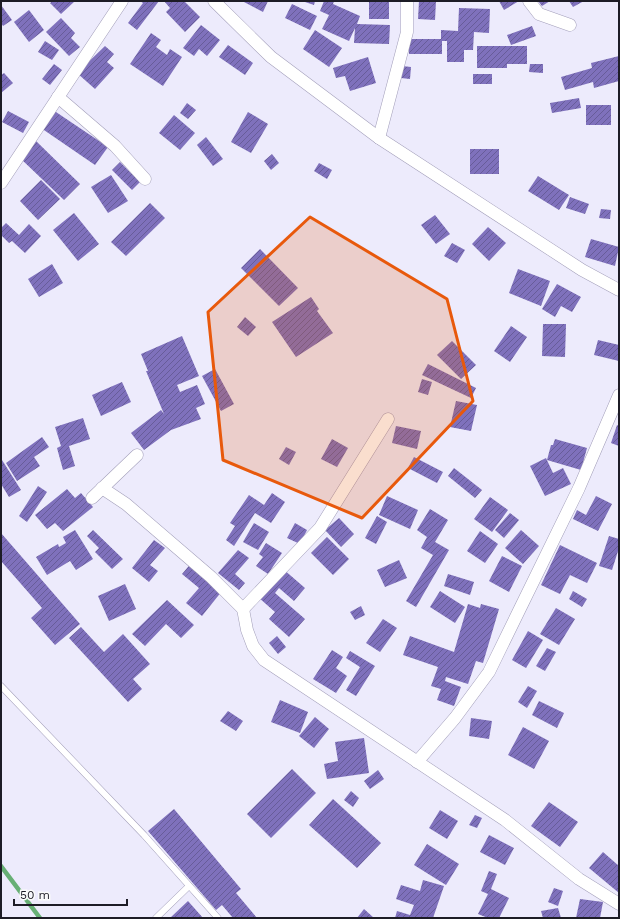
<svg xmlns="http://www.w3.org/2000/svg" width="620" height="919" font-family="'Work Sans',sans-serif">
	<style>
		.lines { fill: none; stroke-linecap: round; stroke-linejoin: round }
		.stream { stroke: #67af75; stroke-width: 4.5 }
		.building { fill: url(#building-hatch) }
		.service-casing { stroke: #a39fba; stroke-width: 7 }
		.minor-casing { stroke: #a39fba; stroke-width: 13 }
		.service { stroke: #fff; stroke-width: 6 }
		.minor { stroke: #fff; stroke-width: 12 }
		.marked { fill: #e8590c; fill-opacity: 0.2; stroke: #e8590c; stroke-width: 3; stroke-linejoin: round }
	</style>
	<defs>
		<pattern id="building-hatch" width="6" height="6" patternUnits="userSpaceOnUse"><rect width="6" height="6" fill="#7f71bc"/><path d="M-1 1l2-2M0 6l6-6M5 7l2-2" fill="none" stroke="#675c99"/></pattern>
	</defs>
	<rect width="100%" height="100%" fill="#edebfc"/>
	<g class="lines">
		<!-- stream -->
		<polyline class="stream" points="1,866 40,918"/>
	</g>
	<!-- building -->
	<g class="building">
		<polygon points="53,1 75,1 61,14 50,3"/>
		<polygon points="140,1 159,1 137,30 128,23 143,3"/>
		<polygon points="164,1 184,1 200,17 185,32 166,12 170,8"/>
		<polygon points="242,1 268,1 263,12"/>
		<polygon points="306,1 315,1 314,5 305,2"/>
		<polygon points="324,1 334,1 333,4 360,16 357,24 390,25 389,44 354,43 355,28 349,41 322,29 329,15 320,11"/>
		<rect x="369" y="1" width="20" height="18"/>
		<polygon points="419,1 436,1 435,20 418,19"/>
		<polygon points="499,1 519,1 504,10"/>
		<polygon points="538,1 550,1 542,6"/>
		<polygon points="569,1 584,1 573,7"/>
		<polygon points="292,4 317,16 310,30 285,18"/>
		<polygon points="1,5 12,20 3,26 1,23"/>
		<polygon points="459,8 490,9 489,33 474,32 473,50 464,50 464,62 447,62 447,41 442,41 442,54 409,54 409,39 441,39 441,30 458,31"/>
		<polygon points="29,10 44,30 29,42 14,22"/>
		<polygon points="61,18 75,33 71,38 80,47 69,56 46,32"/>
		<polygon points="201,25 220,40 207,56 199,49 194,56 183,48"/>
		<polygon points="532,26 536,36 511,45 507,35"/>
		<polygon points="315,30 342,48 329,67 303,49"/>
		<polygon points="151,33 161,40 156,47 167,55 170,49 182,57 163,86 130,64"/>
		<polygon points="45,41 59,50 52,60 38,52"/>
		<polygon points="228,45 253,63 245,75 219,57"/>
		<polygon points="105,46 114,54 107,62 114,68 95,89 77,73"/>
		<polygon points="477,46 527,46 527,64 507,64 507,68 477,68"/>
		<polygon points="619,56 619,81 594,88 593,82 565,90 561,77 592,68 591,63"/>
		<polygon points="368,57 376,83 350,91 345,76 336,78 333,68"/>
		<polygon points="54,64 62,70 50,85 42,79"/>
		<polygon points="530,64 543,64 543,73 529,72"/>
		<polygon points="402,66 411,67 410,79 401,78"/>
		<polygon points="4,73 13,83 1,93 1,75"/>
		<rect x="473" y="74" width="19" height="10"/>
		<polygon points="579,98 581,108 552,113 550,103"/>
		<polygon points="187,103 196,110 188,119 180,113"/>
		<rect x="586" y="105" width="25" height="20"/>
		<polygon points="53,110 108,147 95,165 41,128"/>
		<polygon points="8,111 29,122 23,133 2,122"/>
		<polygon points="248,112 268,124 251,153 231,142"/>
		<polygon points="174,115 195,133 180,150 159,133"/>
		<polygon points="206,137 223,159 213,166 197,145"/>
		<polygon points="36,141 80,184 64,200 20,158"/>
		<rect x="470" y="149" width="29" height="25"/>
		<polygon points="272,154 279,163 271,170 264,161"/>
		<polygon points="120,162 140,182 132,190 112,170"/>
		<polygon points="319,163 332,170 327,179 314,171"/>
		<polygon points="111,175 128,201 108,213 91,187"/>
		<polygon points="538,176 569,195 559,210 528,191"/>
		<polygon points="41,180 60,199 38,220 20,201"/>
		<polygon points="570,197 589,204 585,214 566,208"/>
		<polygon points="150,203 165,218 126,256 111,242"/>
		<polygon points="601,209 611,210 610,219 599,218"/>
		<polygon points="74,213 99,244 78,261 53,230"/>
		<polygon points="435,215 450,234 436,244 421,225"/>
		<polygon points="6,223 19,235 29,224 41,236 25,253 12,241 9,243 1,235 1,228"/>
		<polygon points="488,227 506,243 489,261 472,244"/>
		<polygon points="591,239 619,247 615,266 585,257"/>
		<polygon points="452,243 465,250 457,263 444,256"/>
		<polygon points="260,249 298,288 279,306 241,268"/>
		<polygon points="52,264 63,283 39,297 28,279"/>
		<polygon points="518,269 550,281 541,306 509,293"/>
		<polygon points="557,284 581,297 572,312 561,306 555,317 542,309"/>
		<polygon points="311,297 319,309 317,311 333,333 296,357 272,322"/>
		<polygon points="245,317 256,327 248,336 237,327"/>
		<polygon points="543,324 566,324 565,357 542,356"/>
		<polygon points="511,326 527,337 510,362 494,351"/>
		<polygon points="182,336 199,376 177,385 180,392 197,385 205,404 196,408 201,419 171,430 144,450 131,433 161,410 164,414 146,371 148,371 141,354"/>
		<polygon points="598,340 619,345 619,361 594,355"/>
		<polygon points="452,341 476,365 461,379 437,355"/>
		<polygon points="428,364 476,388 471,398 422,375"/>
		<polygon points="215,369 234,404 221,411 202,376"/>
		<polygon points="422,379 432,382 428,395 418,392"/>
		<polygon points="122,382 131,402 101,416 92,395"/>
		<polygon points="456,401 477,405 471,431 450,427"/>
		<polygon points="83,418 90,439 69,446 75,466 63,470 57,448 61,446 55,427"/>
		<polygon points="617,425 619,426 619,446 611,443"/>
		<polygon points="396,426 421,431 417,449 392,443"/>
		<polygon points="42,437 49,447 34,457 40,466 17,481 6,463"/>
		<polygon points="332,439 348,448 337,467 321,459"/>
		<polygon points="555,439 587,448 581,470 547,460 551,445 553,445"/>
		<polygon points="286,447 296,452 289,465 279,459"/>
		<polygon points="414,457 443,472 437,483 408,468"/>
		<polygon points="546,458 553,473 563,468 571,484 545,496 530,466"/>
		<polygon points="2,460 21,490 9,497 1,484"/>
		<polygon points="454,468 482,490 475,498 448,476"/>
		<polygon points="38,486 47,492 27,522 19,516"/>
		<polygon points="67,489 75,498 81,493 93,507 63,531 55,523 47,529 35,515"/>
		<polygon points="272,493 285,502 271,523 255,513 234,546 226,540 235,526 230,523 249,495 264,505"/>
		<polygon points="387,496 418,510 410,529 379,515"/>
		<polygon points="596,496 612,504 598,531 573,519 577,510 586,515"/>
		<polygon points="490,497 508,510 492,532 474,519"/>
		<polygon points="430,509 448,520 435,542 449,550 416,607 406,601 433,555 421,548 427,537 417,530"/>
		<polygon points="510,513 519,520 504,538 495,530"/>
		<polygon points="377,516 387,522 376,544 365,538"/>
		<polygon points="339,518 354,534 341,547 325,530"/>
		<polygon points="254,523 269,532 258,550 243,542"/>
		<polygon points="295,523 307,530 300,544 287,538"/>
		<polygon points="75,530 93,559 76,570 70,561 47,575 36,557 58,544 59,547 66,543 63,537"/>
		<polygon points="93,530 123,559 112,569 95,552 99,548 87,536"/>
		<polygon points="521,530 539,546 523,564 505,548"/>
		<polygon points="480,531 498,544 485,563 467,551"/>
		<polygon points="1,533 80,624 55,645 31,618 42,608 1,561"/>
		<polygon points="609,536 619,539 619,548 612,570 599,566"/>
		<polygon points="327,537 349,559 333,575 311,553"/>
		<polygon points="154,540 165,548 150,565 158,571 149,582 132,568"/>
		<polygon points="266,543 282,553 268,574 256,566 263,557 259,554"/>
		<polygon points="560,545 597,563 587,583 570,575 560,594 541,585"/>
		<polygon points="238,550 249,558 235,574 245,583 239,590 218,573"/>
		<polygon points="502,556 522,566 509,592 489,581"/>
		<polygon points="399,560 407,578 385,587 377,570"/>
		<polygon points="193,561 222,591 202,616 186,603 199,588 182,574"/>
		<polygon points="283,569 305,588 294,601 279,588 275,593 305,619 289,637 269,619 275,612 258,597"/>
		<polygon points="448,574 474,582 470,595 444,586"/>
		<polygon points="125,584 136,609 109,621 98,596"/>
		<polygon points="440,591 465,607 455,623 430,607"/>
		<polygon points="573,591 587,599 582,607 569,599"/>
		<polygon points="167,600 194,625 181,638 166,624 145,646 132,634"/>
		<polygon points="468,604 480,608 481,604 499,609 483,663 476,661 468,684 446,677 445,681 461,687 454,706 437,700 441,689 431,686 438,667 403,655 410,636 454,652"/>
		<polygon points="361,606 365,615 355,620 350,612"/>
		<polygon points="556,608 575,619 559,645 540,634"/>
		<polygon points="383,619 397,628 380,652 366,643"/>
		<polygon points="81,627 104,652 123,634 150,664 133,679 142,689 128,702 69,638"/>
		<polygon points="528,631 543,640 526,668 512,660"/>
		<polygon points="277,636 286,647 278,654 269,643"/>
		<polygon points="547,648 556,652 545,671 536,666"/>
		<polygon points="332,650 343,657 336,668 347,676 336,693 313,679"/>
		<polygon points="350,651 375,666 356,696 346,690 360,667 346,658"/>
		<polygon points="528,686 537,691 527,708 518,702"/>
		<polygon points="280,700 308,712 300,733 271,722"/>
		<polygon points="539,701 564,713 557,728 532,715"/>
		<polygon points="228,711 243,721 236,731 220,721"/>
		<polygon points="315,717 329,729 314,748 299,736"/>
		<polygon points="471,718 492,721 489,739 469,736"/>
		<polygon points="523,727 549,741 534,769 508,755"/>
		<polygon points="364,738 369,773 327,779 324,764 338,761 335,742"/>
		<polygon points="292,769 316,793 271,838 247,814"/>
		<polygon points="378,770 384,779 370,789 364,781"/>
		<polygon points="351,791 359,798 353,807 344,800"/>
		<polygon points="333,799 381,843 357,868 309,825"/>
		<polygon points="549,802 578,822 560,847 531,826"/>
		<polygon points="174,809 241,889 236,893 257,918 233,918 222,905 216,910 148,831"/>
		<polygon points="440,810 458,821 447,839 429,828"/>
		<polygon points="475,815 482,818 477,828 469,825"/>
		<polygon points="489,835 514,848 505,865 480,852"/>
		<polygon points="427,844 459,864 446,885 414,865"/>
		<polygon points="603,852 619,866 619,893 589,868"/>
		<polygon points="489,871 497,874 491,889 509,898 499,918 488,918 478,914 488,894 481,891"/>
		<polygon points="423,880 444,886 433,918 395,918 397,911 410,915 414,905 396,899 401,885 420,891"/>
		<polygon points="554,888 563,891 558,906 548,902"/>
		<polygon points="580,899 603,902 600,918 576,918"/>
		<polygon points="188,901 203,918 170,918"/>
		<polygon points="558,908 561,918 543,918 541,911"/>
		<polygon points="364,909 374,918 357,918"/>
	</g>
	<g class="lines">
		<!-- service casing -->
		<g class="service-casing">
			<g id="service">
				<polyline points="1,686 144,835 218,918"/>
				<polyline points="156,918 189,886"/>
			</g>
		</g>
		<!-- minor casing -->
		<g class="minor-casing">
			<g id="minor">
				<polyline points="214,1 271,57 379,138 582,270 619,290"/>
				<polyline points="529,1 539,14 570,25"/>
				<polyline points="58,97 115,146 145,179"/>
				<polyline points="379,138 407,32 407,1"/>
				<polyline points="1,183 122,1"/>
				<polyline points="102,488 126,504 211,577 243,609 247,630 253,646 264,660 505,820 579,879 619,904"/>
				<polyline points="92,498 137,455"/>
				<polyline points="243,609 320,528 388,419"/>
				<polyline points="417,762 455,718 489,672 579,488 619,395"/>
			</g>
		</g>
		<!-- service -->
		<use href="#service" class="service"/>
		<!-- minor -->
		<use href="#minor" class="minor"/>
	</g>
	<!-- marked area -->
	<path class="marked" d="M310 217 447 299 473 401 362 518 223 460 208 312Z"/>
	<!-- border -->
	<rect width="620" height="919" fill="none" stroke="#1d1c26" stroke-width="4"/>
	<!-- scale -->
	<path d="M14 899v6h113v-6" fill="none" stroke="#1d1c26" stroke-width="2"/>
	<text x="20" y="899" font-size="12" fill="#1d1c26" stroke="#fbfbfb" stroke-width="3" paint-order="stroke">50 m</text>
</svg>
